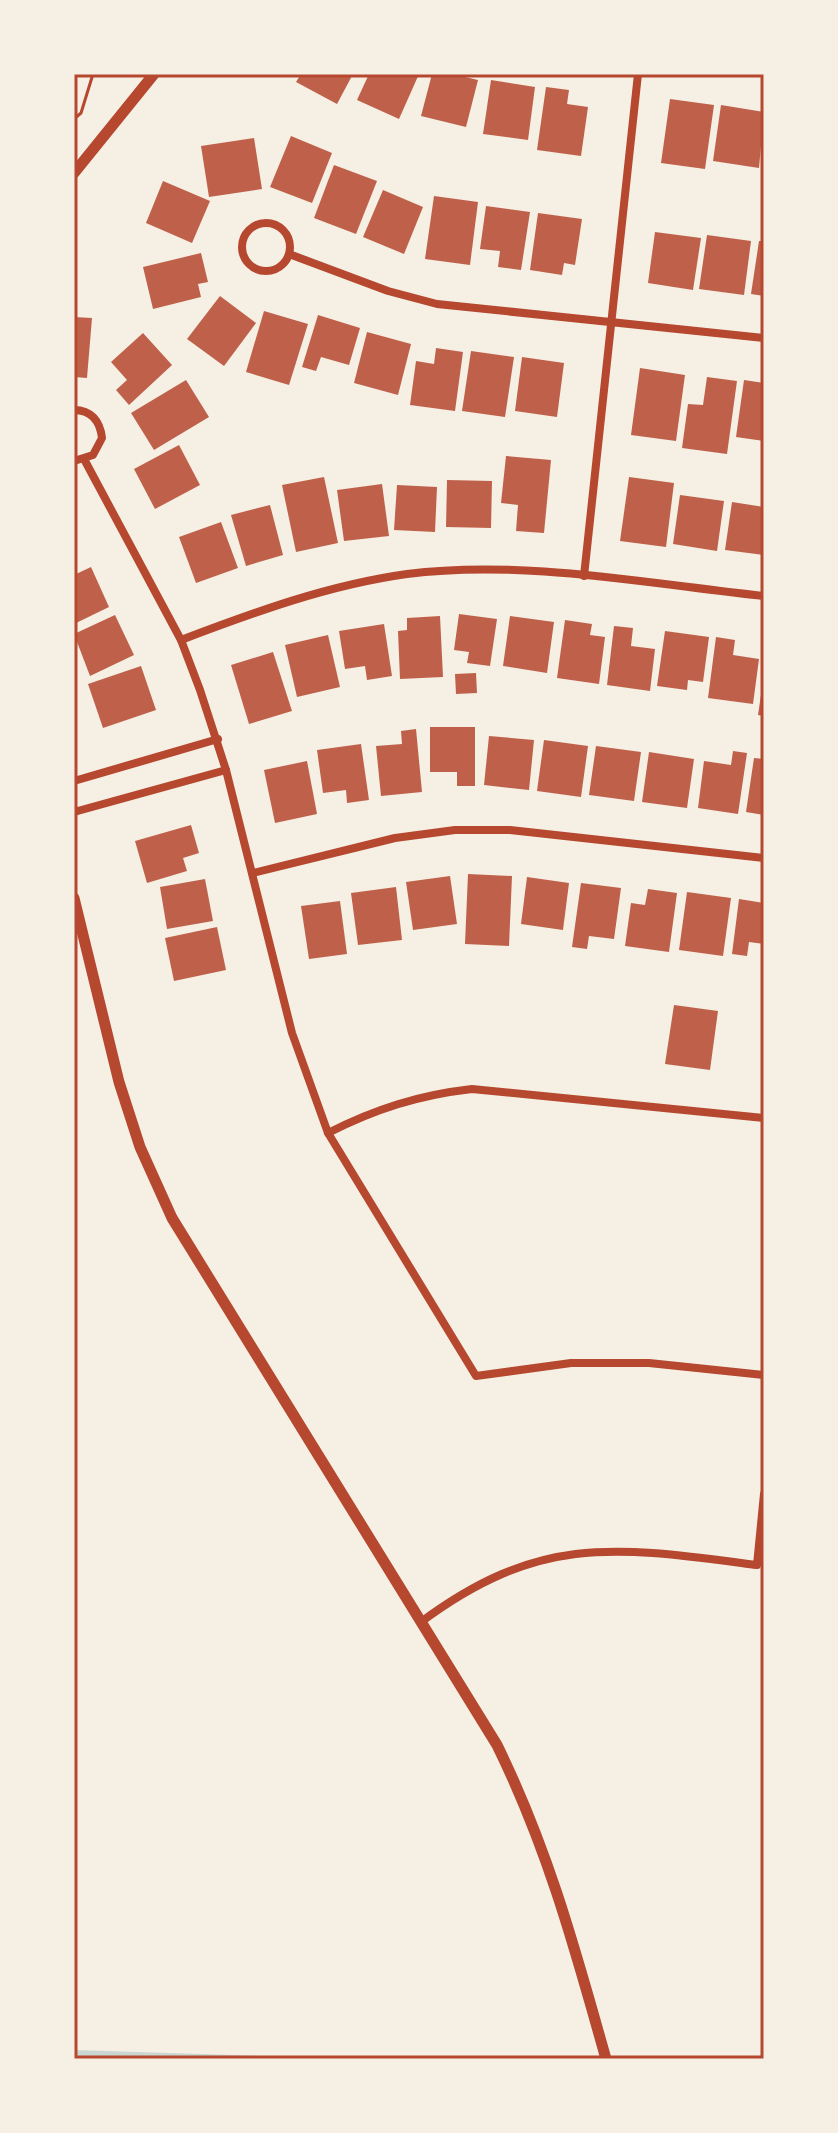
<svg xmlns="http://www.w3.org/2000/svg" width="838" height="2133" font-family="'Libre Baskerville',serif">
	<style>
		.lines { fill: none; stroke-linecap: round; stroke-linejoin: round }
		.stream { stroke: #c9d6d2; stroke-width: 6 }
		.building { fill: #bf614a }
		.path { stroke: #b5482f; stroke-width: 3 }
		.minor { stroke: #b5482f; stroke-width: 8 }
		.tertiary { stroke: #b5482f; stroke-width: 11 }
		.neatline { fill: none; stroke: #b5482f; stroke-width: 3 }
	</style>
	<rect width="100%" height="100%" fill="#f6efe4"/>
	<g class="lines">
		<!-- stream -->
		<polyline class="stream" points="74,2053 260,2059"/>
	</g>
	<!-- building -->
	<g class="building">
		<polygon points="301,74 353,74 337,104 296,82"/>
		<polygon points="369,74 419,74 399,119 357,100"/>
		<polygon points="432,74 453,74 478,80 466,127 421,116"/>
		<polygon points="491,80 535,87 528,140 483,134"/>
		<polygon points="546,87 569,90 567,104 588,107 581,156 537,150"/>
		<polygon points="670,99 714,105 705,169 661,163"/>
		<polygon points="721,105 764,112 759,168 713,161"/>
		<polygon points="291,136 332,153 312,203 270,187"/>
		<polygon points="254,138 262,189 209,197 201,146"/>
		<polygon points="334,165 377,181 356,234 314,218"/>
		<polygon points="163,181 210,201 192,243 146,223"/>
		<polygon points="383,190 423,207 404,254 363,237"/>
		<polygon points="434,196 478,202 470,265 425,259"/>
		<polygon points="486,206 530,212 521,270 498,267 500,251 480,249"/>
		<polygon points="538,213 582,219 575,265 564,263 562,275 530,270"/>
		<polygon points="655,232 701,238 693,290 648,283"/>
		<polygon points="707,235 751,241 744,295 699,289"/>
		<polygon points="759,241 764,241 764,296 751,294"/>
		<polygon points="201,253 208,282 198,284 201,297 153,309 143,267"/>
		<polygon points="220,296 256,323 224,366 187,339"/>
		<polygon points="264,311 308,324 289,385 246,372"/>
		<polygon points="318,315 360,328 349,365 321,357 316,371 302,367"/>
		<polygon points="74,317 92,318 87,378 74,377"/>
		<polygon points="367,332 411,344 398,395 354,383"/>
		<polygon points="143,333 172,365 129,405 116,390 127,380 111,362"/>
		<polygon points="436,348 463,352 455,411 410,405 416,361 434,364"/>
		<polygon points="471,351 514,357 505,417 462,411"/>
		<polygon points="522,357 564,363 557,417 515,411"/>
		<polygon points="640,368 685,375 676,441 631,435"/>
		<polygon points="707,377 737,381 727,454 682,448 688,404 703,405"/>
		<polygon points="186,380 209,417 154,450 131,413"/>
		<polygon points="744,380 764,383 764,441 736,437"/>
		<polygon points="179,445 200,485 155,509 134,469"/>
		<polygon points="506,456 551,460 544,533 516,531 518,505 501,503"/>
		<polygon points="324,477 338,543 296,552 282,485"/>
		<polygon points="629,477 674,483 666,547 620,541"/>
		<polygon points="447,480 492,481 491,528 446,527"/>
		<polygon points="382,484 389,536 344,541 337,490"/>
		<polygon points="397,485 437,487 435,532 394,530"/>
		<polygon points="680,495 724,501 717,551 673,544"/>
		<polygon points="732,502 764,507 764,555 725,550"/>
		<polygon points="270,505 283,555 246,566 231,515"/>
		<polygon points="221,522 238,568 196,583 179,537"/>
		<polygon points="91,567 109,607 74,624 74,575"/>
		<polygon points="459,614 497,619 490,666 467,663 469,652 454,650"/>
		<polygon points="115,615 134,655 90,676 74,634"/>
		<polygon points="440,616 443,677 400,679 398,631 407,630 407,618"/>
		<polygon points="510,616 554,622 547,673 503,666"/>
		<polygon points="565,620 592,624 590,635 605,637 599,684 557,678"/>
		<polygon points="384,624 392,676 367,680 365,666 345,669 339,631"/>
		<polygon points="614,626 633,628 631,646 655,649 650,691 607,685"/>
		<polygon points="665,631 709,637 703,682 688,680 687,690 657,686"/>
		<polygon points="328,635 340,687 297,697 285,645"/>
		<polygon points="716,637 735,640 733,655 759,659 753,704 708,698"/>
		<polygon points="273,652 292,711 249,724 231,665"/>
		<polygon points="141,666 156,710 103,728 88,684"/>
		<polygon points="476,673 477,693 456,694 455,674"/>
		<polygon points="762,688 764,688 764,716 758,715"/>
		<polygon points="430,727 475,727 475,786 457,786 457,772 430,772"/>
		<polygon points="416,729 422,792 381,796 376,746 402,744 401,731"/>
		<polygon points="489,736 534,740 529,790 484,785"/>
		<polygon points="544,740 588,746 581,797 537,791"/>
		<polygon points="361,744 369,800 347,803 346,790 323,793 317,750"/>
		<polygon points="596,746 641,752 634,801 589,795"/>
		<polygon points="733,751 747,753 738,814 698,808 704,761 731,765"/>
		<polygon points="649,752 694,759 687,808 642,802"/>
		<polygon points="754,758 764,759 764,815 746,812"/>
		<polygon points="307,761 317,814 275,823 264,770"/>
		<polygon points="191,825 199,853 183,858 187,871 147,883 135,841"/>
		<polygon points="468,874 512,876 509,946 465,944"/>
		<polygon points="450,876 457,924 413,930 406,882"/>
		<polygon points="527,877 569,883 563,930 521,924"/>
		<polygon points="205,879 213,921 167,929 160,887"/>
		<polygon points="581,883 621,888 614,939 589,936 587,949 572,947"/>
		<polygon points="396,887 402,940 358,945 351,893"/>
		<polygon points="648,889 677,893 669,952 625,946 631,903 645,905"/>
		<polygon points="687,892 731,898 723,956 679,950"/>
		<polygon points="739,899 764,903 764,944 749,942 747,956 732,954"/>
		<polygon points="340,901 347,954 309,959 301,906"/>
		<polygon points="217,927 226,970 174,981 165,938"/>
		<polygon points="674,1005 718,1011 710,1070 665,1064"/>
	</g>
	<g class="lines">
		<!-- path -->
		<polyline class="path" points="74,119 81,113 93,74"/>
		<!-- minor -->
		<g class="minor">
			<circle cx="266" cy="247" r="24"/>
			<polyline points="289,254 388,291 437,304 764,338"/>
			<path d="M74 410C91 410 100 421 102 438L93 455 74 461"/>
			<polyline points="84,459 181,640 200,690 226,770 292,1033 328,1133 476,1376 571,1363 649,1363 764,1375"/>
			<polyline points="584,576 638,74"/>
			<path d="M181 640C255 612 328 585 407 574 521 559 650 584 764 596"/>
			<polyline points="74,781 218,739"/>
			<polyline points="74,812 226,770"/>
			<polyline points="253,873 395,838 455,830 510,830 764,858"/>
			<path d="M328 1133C375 1109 419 1095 472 1089L764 1118"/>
			<path d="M421 1622C541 1533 617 1547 757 1565L764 1494"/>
		</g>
		<!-- tertiary -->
		<g class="tertiary">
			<polyline points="74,173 154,74"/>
			<path d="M74 898 119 1082 140 1147 172 1218 497 1745C548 1849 575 1949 606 2059"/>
		</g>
	</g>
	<!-- border -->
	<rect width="838" height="2133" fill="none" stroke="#f6efe4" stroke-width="152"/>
	<rect x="76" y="76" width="686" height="1981" class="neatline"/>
</svg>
